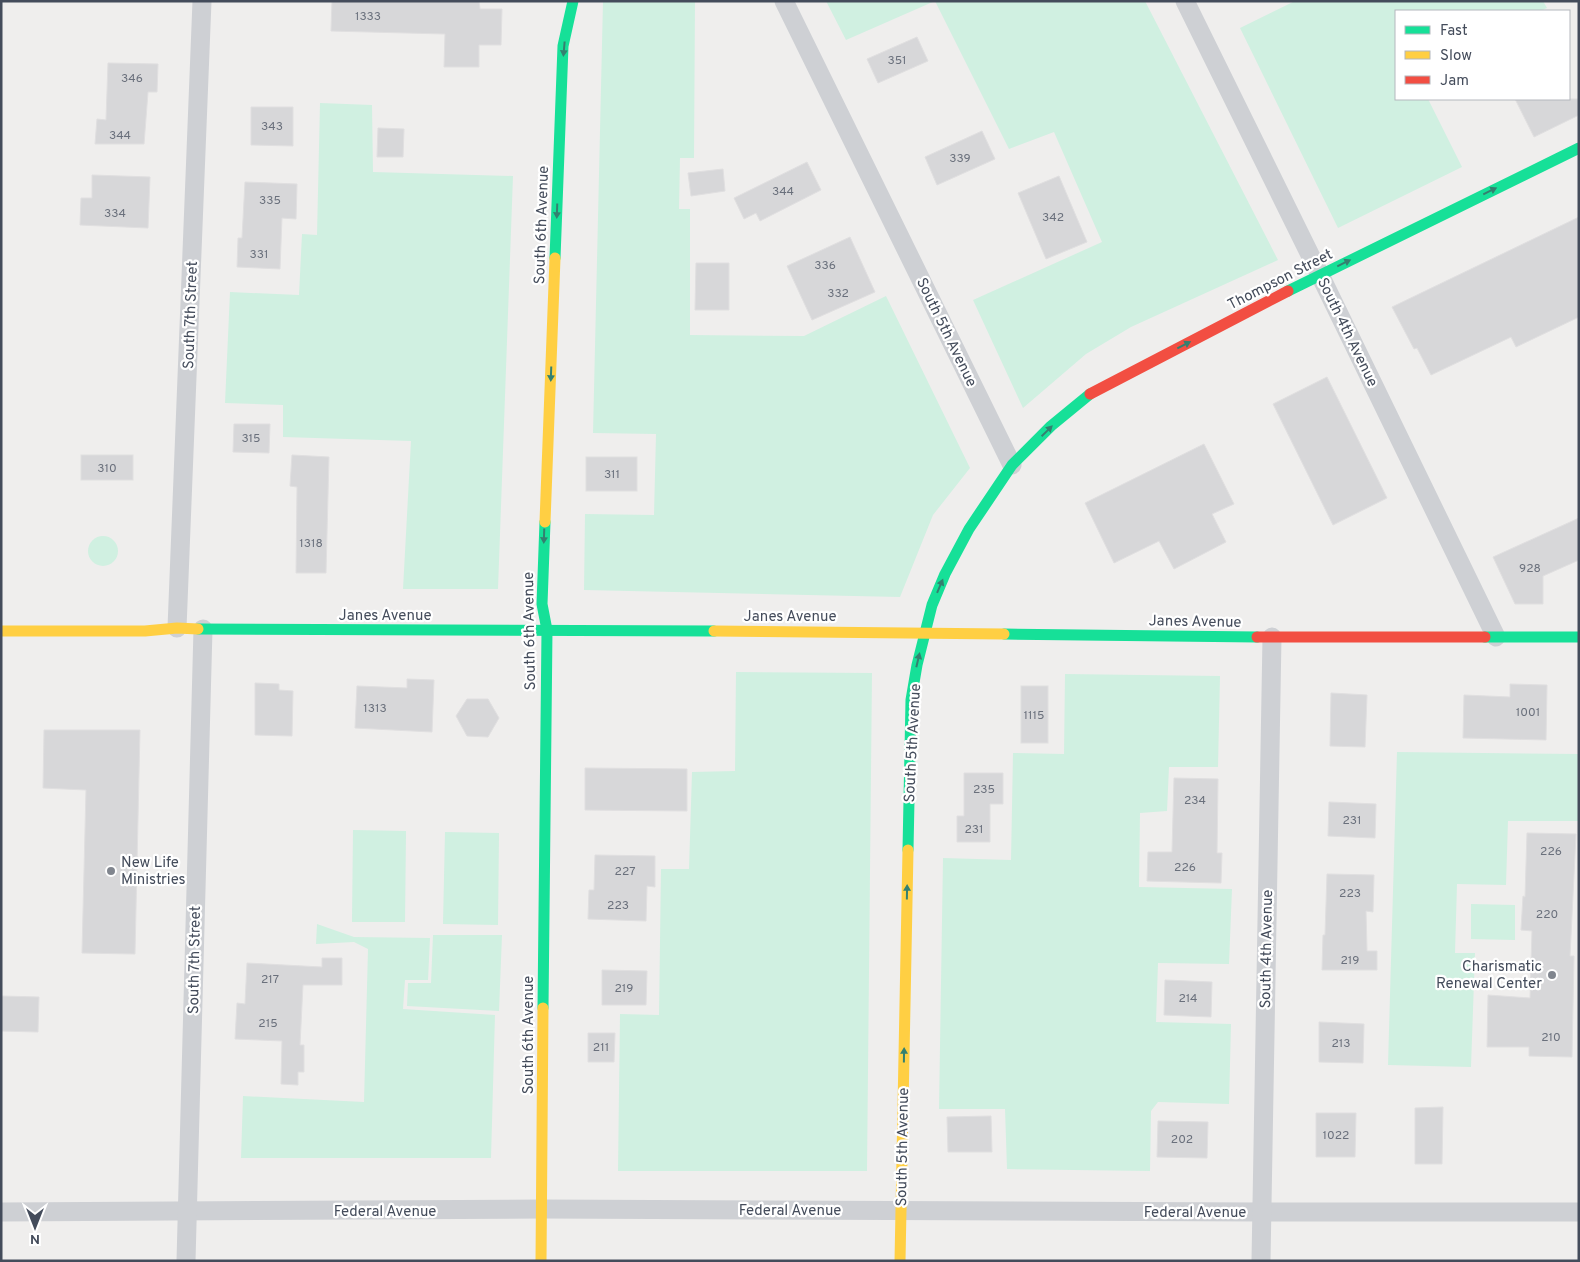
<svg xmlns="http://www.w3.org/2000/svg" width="1580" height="1262" font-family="Overpass,sans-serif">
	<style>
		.green { fill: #d0f0e1 }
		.building { fill: #d7d7d9; stroke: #e0dfe0 }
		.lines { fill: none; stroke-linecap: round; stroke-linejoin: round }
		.street { stroke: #ced0d4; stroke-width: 19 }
		.fast { stroke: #16e098; stroke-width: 11 }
		.slow { stroke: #ffcf43; stroke-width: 11 }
		.jam { stroke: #f24e42; stroke-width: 11 }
		.oneway { fill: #348070 }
		.poi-dot { fill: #80858e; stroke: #fff; stroke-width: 2 }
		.labels { text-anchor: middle; stroke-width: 4.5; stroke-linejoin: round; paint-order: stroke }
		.number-label { font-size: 12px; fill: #6a707c }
		.street-label { font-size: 15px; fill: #444c5b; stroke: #fff }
		.poi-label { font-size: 15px; fill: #444c5b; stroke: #fff; text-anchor: start }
	</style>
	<rect width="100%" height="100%" fill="#efeeed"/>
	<!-- green -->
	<g class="green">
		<polygon points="603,1 695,1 694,158 680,158 679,209 690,209 690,335 804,336 886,296 970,468 933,515 900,597 584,590 585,514 654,515 656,434 593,433"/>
		<polygon points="826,1 1145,1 1278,260 1131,327 1086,354 1023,408 973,300 1102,242 1054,132 1009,149 935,1 846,40"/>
		<polygon points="1295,1 1543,1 1547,8 1540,11 1396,11 1396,99 1428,99 1462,167 1338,228 1240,28"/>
		<polygon points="320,103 372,105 373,172 513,176 498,589 403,589 411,441 283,437 283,405 225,403 230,292 299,295 302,234 317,235"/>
		<circle cx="103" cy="551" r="15"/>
		<polygon points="736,672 872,673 867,1171 618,1171 620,1014 659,1015 661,869 689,869 692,772 735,771"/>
		<polygon points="1065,674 1220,676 1218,767 1169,767 1167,811 1140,813 1139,887 1232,889 1229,964 1158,963 1156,1022 1231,1024 1229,1104 1158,1102 1151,1111 1150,1171 1007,1169 1005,1109 939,1109 943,858 1011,860 1013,753 1064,754"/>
		<polygon points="1397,752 1579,754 1579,821 1508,821 1506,885 1457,884 1455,953 1475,953 1471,1067 1388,1065"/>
		<polygon points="353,830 406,831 405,922 352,922"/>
		<polygon points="445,832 499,833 498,925 443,924"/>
		<polygon points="1471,904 1515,905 1515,940 1471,939"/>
		<polygon points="317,924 354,937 430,938 428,980 405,980 403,1009 495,1015 491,1158 241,1158 243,1096 364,1102 368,949 354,942 316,944"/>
		<polygon points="433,935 502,935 499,1011 407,1006 408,983 431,983"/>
	</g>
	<!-- building -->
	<g class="building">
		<polygon points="332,1 479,1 480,9 502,9 501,45 479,45 479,67 444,67 445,34 331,31"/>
		<polygon points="917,37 928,61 878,83 867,59"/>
		<polygon points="108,63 158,64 157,92 148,92 144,144 95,144 97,119 106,120"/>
		<polygon points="1515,99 1579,99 1579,115 1534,137"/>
		<polygon points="251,107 293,107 293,146 251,145"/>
		<polygon points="378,128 404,129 403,157 377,157"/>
		<polygon points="982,131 995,159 937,185 925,157"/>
		<polygon points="807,162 821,190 760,221 756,213 744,219 734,198"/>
		<polygon points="723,169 725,191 691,196 688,173"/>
		<polygon points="92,175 150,177 148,228 80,225 81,198 92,198"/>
		<polygon points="1059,176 1087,242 1046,259 1018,193"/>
		<polygon points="245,182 297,184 296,219 282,218 280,269 237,267 238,238 242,238"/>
		<polygon points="1579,217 1579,317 1516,347 1511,337 1431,375 1417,348 1414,349 1392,307"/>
		<polygon points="850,237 875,292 812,320 787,266"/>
		<polygon points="696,263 729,263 729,310 695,310"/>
		<polygon points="1327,377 1387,498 1333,525 1273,404"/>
		<polygon points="234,424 270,424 269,453 233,452"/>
		<polygon points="1204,444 1234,504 1212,514 1226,542 1174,569 1159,541 1114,563 1085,503"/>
		<rect x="81" y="455" width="52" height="25"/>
		<polygon points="292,455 329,457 326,573 296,573 297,487 290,486"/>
		<rect x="586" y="457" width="51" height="34"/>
		<polygon points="1579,518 1579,560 1543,576 1543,604 1515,604 1493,557"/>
		<polygon points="407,679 434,680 432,732 355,728 357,686 407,688"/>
		<polygon points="255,683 279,684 279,690 293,691 292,736 255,735"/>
		<polygon points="1510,684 1547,685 1546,740 1463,738 1464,695 1510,697"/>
		<rect x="1021" y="686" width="27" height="57"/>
		<polygon points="1331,693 1367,695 1365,747 1330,746"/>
		<polygon points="467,699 488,699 499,718 488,737 467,736 456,716"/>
		<polygon points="44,730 140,730 135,954 82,953 86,790 43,788"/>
		<polygon points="585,768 687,769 687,811 585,810"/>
		<polygon points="964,773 1003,773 1003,804 990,804 990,842 957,842 957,816 964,816"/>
		<polygon points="1174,778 1218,779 1217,853 1222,853 1221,883 1147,881 1148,852 1172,852"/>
		<polygon points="1329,802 1376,804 1375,838 1328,836"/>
		<polygon points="1527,833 1576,834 1570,956 1574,956 1572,1057 1529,1056 1529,1047 1487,1047 1488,995 1530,998 1532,931 1521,930 1523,896 1525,897"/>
		<polygon points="595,855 655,856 655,887 647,886 646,921 588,919 589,890 594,890"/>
		<polygon points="1327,874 1374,875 1373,912 1366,911 1367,951 1377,951 1377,970 1322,970 1323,935 1325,935"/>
		<polygon points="322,958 342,958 342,985 303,985 300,1045 304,1045 304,1072 298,1072 298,1085 281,1084 282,1041 235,1039 237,1003 245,1004 247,963 322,967"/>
		<polygon points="602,970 647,971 646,1005 602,1005"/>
		<polygon points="1165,980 1212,982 1211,1017 1164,1015"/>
		<polygon points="1,996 39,997 38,1032 1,1031"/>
		<polygon points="1319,1022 1364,1024 1363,1063 1319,1062"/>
		<polygon points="588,1033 615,1033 614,1062 588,1062"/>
		<polygon points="1443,1107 1442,1164 1415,1164 1415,1108"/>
		<polygon points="1316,1113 1356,1113 1355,1157 1316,1157"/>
		<polygon points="991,1116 992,1152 948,1152 947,1117"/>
		<polygon points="1158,1121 1208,1122 1207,1158 1157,1157"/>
	</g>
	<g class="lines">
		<!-- street -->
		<g class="street">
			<polyline points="784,1 1012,465"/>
			<polyline points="1185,1 1320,275 1496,637"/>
			<polyline points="177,628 202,1"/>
			<polyline points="1,1212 542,1209 1262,1212 1579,1212"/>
			<polyline points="186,1261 203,629"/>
			<polyline points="1261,1261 1272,637"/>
		</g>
		<!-- fast -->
		<g class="fast">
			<polyline points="555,258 563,46 573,1"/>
			<polyline points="1288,291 1579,148"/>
			<polyline points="198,629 714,631"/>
			<polyline points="1004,634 1257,637"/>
			<polyline points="1485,637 1579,637"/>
			<polyline points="908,850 911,700 917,665 932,605 945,574 969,529 1012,465 1051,426 1090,394"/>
			<polyline points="543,1008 547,630 542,604 545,522"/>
		</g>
		<!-- slow -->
		<g class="slow">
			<polyline points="545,522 555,258"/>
			<polyline points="1,631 145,631 177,628 198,629"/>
			<polyline points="714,631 1004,634"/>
			<polyline points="541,1261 543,1008"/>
			<polyline points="900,1261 908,850"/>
		</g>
		<!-- jam -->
		<g class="jam">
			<polyline points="1090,394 1288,291"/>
			<polyline points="1257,637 1485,637"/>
		</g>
	</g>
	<!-- one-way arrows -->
	<defs><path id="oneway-solid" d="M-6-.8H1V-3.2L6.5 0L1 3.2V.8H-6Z" transform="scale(1.25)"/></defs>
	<g class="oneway">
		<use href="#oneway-solid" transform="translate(564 49) rotate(95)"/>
		<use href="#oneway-solid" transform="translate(1490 191) rotate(-26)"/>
		<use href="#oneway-solid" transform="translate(557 211) rotate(92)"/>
		<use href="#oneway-solid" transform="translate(1344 263) rotate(-26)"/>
		<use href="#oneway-solid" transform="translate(1184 345) rotate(-27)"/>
		<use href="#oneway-solid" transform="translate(551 374) rotate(92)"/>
		<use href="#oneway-solid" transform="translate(1047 431) rotate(-44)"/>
		<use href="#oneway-solid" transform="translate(544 536) rotate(92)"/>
		<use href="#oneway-solid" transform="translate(940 586) rotate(-67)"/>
		<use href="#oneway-solid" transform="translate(918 660) rotate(-77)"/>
		<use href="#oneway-solid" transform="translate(907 892) rotate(-89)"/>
		<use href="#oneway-solid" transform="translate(904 1055) rotate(-89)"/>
	</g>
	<!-- markers -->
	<g class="poi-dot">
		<circle cx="111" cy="871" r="5"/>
		<circle cx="1552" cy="975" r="5"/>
	</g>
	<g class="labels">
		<!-- number labels -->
		<g class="number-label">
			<text x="368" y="20">1333</text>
			<text x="897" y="64">351</text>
			<text x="132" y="82">346</text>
			<text x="272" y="130">343</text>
			<text x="120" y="139">344</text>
			<text x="960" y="162">339</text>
			<text x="783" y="195">344</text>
			<text x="270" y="204">335</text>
			<text x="115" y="217">334</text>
			<text x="1053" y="221">342</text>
			<text x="259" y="258">331</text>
			<text x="825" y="269">336</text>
			<text x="838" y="297">332</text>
			<text x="251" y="442">315</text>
			<text x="107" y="472">310</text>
			<text x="612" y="478">311</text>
			<text x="311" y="547">1318</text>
			<text x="1530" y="572">928</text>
			<text x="375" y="712">1313</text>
			<text x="1528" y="716">1001</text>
			<text x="1034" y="719">1115</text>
			<text x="984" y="793">235</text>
			<text x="1195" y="804">234</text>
			<text x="1352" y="824">231</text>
			<text x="974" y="833">231</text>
			<text x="1551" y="855">226</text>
			<text x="1185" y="871">226</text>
			<text x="625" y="875">227</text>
			<text x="1350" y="897">223</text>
			<text x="618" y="909">223</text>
			<text x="1547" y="918">220</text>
			<text x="1350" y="964">219</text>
			<text x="270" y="983">217</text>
			<text x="624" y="992">219</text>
			<text x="1188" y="1002">214</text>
			<text x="268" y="1027">215</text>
			<text x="1551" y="1041">210</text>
			<text x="1341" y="1047">213</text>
			<text x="601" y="1051">211</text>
			<text x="1336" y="1139">1022</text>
			<text x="1182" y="1143">202</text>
		</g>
		<!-- street labels -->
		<g class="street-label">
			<text transform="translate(541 225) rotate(-88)" y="5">South 6th Avenue</text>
			<text transform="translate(1280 279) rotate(-27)" y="5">Thompson Street</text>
			<text transform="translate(190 315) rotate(-88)" y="5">South 7th Street</text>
			<text transform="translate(947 332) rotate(64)" y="5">South 5th Avenue</text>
			<text transform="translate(1348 332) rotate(64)" y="5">South 4th Avenue</text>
			<text x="385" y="620">Janes Avenue</text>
			<text x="790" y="621">Janes Avenue</text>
			<text transform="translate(1195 621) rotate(1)" y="5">Janes Avenue</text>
			<text transform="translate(529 631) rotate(-91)" y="5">South 6th Avenue</text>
			<text transform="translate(912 743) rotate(-87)" y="5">South 5th Avenue</text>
			<text transform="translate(1266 949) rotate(-89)" y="5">South 4th Avenue</text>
			<text transform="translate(194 960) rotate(-89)" y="5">South 7th Street</text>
			<text transform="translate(528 1035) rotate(-90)" y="5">South 6th Avenue</text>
			<text transform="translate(902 1147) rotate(-89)" y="5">South 5th Avenue</text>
			<text x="790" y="1215">Federal Avenue</text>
			<text x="385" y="1216">Federal Avenue</text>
			<text x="1195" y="1217">Federal Avenue</text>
		</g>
		<!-- poi labels -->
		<g class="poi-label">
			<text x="121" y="867">New Life<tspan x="121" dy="17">Ministries</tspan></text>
			<text x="1542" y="971" text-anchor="end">Charismatic<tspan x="1542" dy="17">Renewal Center</tspan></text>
		</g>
	</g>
	<!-- border -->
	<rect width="1580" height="1262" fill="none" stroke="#444c5b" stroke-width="5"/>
	<!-- legend -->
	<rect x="1395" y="10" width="175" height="90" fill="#ffffff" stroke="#b4b7bd"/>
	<rect x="1405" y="26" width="25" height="8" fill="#16e098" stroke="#b4b7bd"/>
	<text x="1440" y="35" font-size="15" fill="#444c5b">Fast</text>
	<rect x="1405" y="51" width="25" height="8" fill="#ffcf43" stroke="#b4b7bd"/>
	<text x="1440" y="60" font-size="15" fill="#444c5b">Slow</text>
	<rect x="1405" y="76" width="25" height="8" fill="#f24e42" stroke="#b4b7bd"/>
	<text x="1440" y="85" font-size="15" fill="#444c5b">Jam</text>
	<!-- north arrow -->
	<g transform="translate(35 1227) rotate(180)" stroke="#ffffff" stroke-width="4" paint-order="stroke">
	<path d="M0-4L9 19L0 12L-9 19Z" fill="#444c5b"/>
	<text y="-8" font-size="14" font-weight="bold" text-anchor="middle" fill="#444c5b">N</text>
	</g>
</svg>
